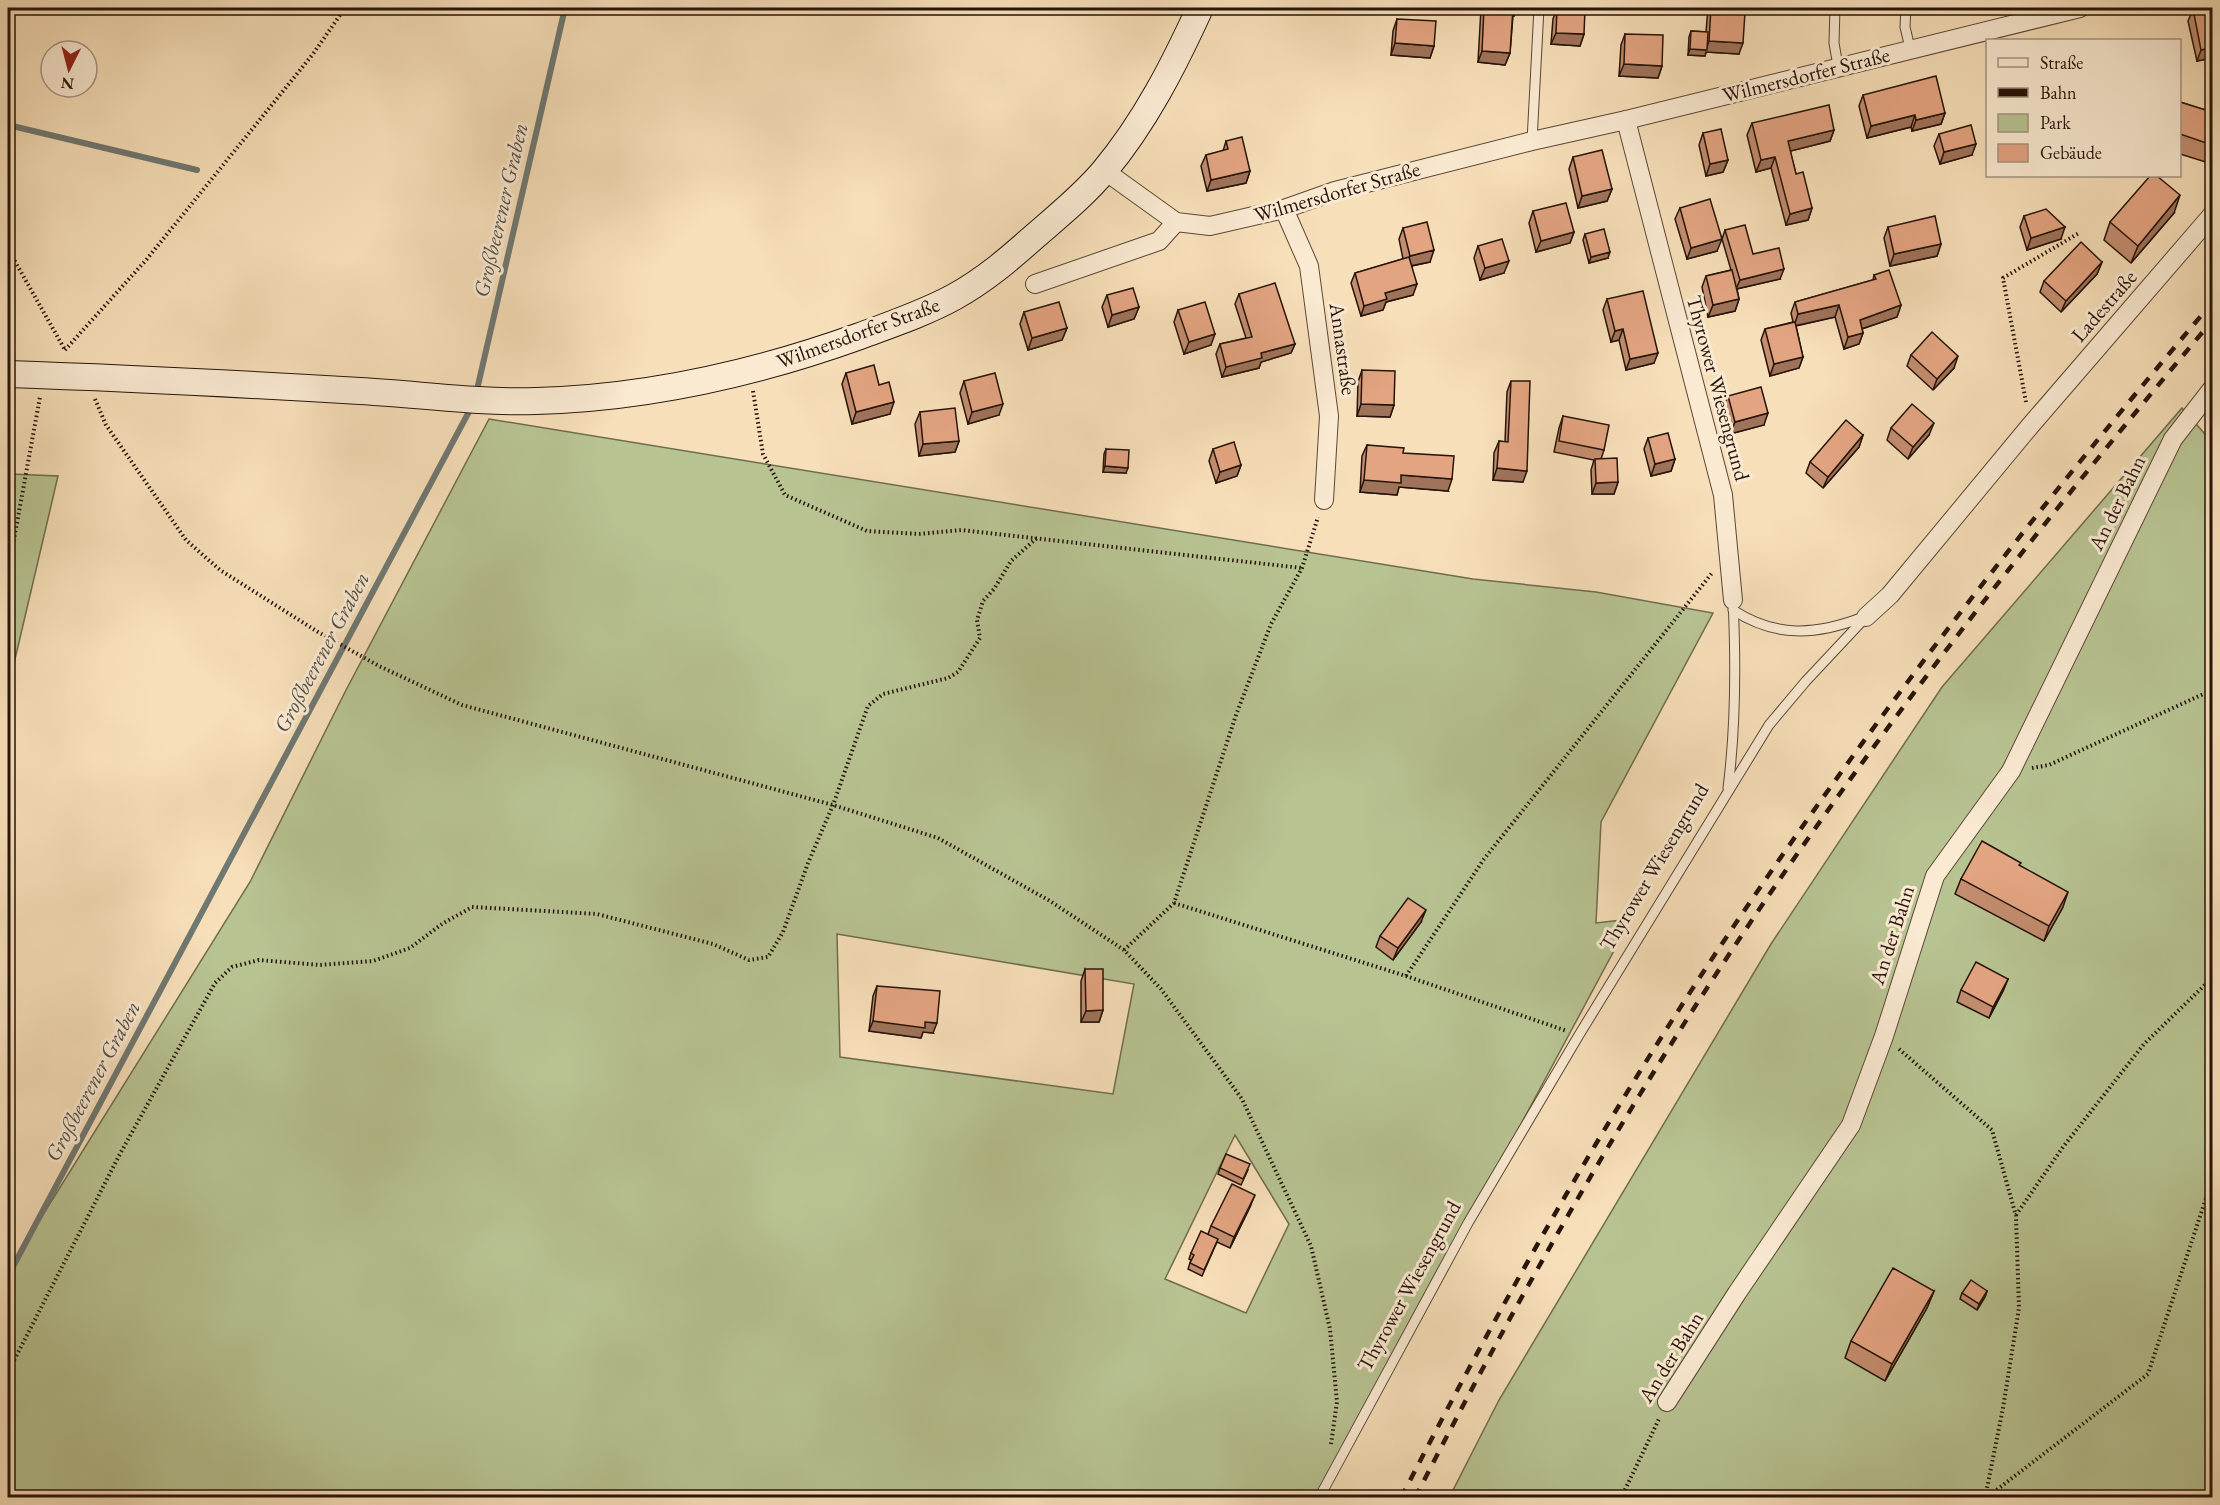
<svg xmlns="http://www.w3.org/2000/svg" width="2220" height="1505" font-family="'EB Garamond',serif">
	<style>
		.green { fill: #b8c392; stroke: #6f6c4e; stroke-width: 1.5; fill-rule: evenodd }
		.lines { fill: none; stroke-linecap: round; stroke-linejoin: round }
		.stream { stroke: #6f7872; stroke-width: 6 }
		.lane-casing { stroke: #5a4736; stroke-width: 11 }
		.street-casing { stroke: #5a4736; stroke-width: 20 }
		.secondary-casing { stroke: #26140a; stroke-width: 28 }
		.path { stroke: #26140a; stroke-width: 4; stroke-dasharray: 1.5 3; stroke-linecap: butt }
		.lane { stroke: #faead2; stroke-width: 9 }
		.street { stroke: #faead2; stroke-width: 18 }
		.secondary { stroke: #faead2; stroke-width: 26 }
		.rail { stroke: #26140a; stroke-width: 4.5; stroke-dasharray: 10 10; stroke-linecap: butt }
		.wall { fill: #c38d6f; stroke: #26140a; stroke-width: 1.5 }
		.shaded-wall { fill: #9f735a; stroke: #26140a; stroke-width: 1.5 }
		.building { fill: #e3a481; stroke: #26140a; stroke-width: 1.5 }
		.labels { text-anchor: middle; stroke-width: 6; stroke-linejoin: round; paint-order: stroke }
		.street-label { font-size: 21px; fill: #26140a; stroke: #faead2 }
		.water-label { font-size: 22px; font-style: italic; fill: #504e47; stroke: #faead2 }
	</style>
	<rect width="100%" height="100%" fill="#f7dfb9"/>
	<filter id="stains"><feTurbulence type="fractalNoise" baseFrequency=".00333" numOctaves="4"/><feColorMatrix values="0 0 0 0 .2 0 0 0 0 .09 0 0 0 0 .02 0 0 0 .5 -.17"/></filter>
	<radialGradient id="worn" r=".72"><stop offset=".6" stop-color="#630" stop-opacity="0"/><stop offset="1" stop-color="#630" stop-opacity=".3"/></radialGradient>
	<!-- green -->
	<g class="green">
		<polygon points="2182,408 2212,442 2212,1497 1449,1498 1499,1400 1771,944 1942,687"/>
		<path d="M489 419 1473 579 1596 592 1713 613 1601 822 1596 923 1631 919 1321 1497H8V1271L250 882 345 692ZM837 934 1134 984 1113 1094 840 1057ZM1235 1135 1289 1224 1246 1313 1165 1279Z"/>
		<polygon points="10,474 58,476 8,689 8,492"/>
	</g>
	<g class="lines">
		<!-- stream -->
		<g class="stream">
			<polyline points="8,125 197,170"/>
			<polyline points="476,394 565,8"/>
			<polyline points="8,1276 472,406"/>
		</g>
		<!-- lane casing -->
		<g class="lane-casing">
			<g id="lane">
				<polyline points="1835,8 1834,43 1838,66"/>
				<polyline points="1906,8 1905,27 1910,48"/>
				<polyline points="1532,141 1539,8"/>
				<path d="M1733 610C1776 638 1816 635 1861 618"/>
				<path d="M1728 788C1736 725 1736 663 1733 600"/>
				<polyline points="1319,1498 1468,1223 1579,1035 1769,725 1806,681 1866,617"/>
			</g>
		</g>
		<!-- street casing -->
		<g class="street-casing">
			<g id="street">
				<polyline points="1626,120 1723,495 1733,600"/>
				<polyline points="1105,171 1176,222 1210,226 1284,209 1335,191 1532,141 1626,120 2080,8"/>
				<polyline points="1284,209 1309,266 1329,416 1324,500"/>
				<polyline points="1035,284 1159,241 1176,222"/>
				<polyline points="1866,617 1890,595 2030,426 2212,215"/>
				<polyline points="1667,1402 1737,1293 1851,1125 1884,1036 1935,876 2011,771 2173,439 2212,389"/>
			</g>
		</g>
		<!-- secondary casing -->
		<g class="secondary-casing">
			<path id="secondary" d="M8 374C125 378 242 384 360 391 418 394 477 403 536 401 646 398 757 373 860 336 892 324 925 313 954 297 985 280 1009 259 1035 236 1059 215 1084 195 1104 171 1145 122 1174 65 1200 8"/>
		</g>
		<!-- path -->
		<g class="path">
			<polyline points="8,249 65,350"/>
			<polyline points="65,350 147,259 313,54 345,8"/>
			<polyline points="753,391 763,454 785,495 867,531 919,534 961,530 1302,568"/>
			<polyline points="95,399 106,425 186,540 220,570 318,632 379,666 462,705 833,805 938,838 1050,901 1124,950 1161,989 1242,1099 1311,1246 1330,1329 1337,1402 1331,1444"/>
			<polyline points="2026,402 2003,278 2079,233"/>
			<polyline points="8,572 40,397"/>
			<polyline points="2032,768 2049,765 2212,690"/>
			<polyline points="1174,903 1406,976 1567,1031"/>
			<polyline points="1124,950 1174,903 1236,715 1271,624 1302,568 1318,517"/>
			<polyline points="1406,976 1484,859 1712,573"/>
			<polyline points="1899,1049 1992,1130 2016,1216 2019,1308 2003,1408 1985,1498"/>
			<polyline points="2016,1215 2063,1147 2144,1044 2212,978"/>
			<polyline points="8,1372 121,1152 215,983 232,967 259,960 319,965 373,961 410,948 442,924 472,907 597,914 713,944 749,960 768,957 783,932 808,863 833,805 868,706 883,694 948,678 958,672 980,638 977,620 983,601 994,589 1011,561 1037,538"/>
			<polyline points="1621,1498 1659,1419"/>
			<polyline points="1986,1498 2148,1374 2212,1180"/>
		</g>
		<!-- lane -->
		<use href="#lane" class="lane"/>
		<!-- street -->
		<use href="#street" class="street"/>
		<!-- secondary -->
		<use href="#secondary" class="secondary"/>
		<!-- rail -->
		<g class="rail">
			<path d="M1401 1498C1504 1297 1615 1101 1742 914 1886 701 2046 498 2212 303"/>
			<path d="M1415 1498C1516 1300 1626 1107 1750 923 1891 713 2049 514 2212 321"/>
		</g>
	</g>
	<!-- wall -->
	<g class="wall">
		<polygon points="1481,8 1517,8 1514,16 1513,16 1510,53 1505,65 1478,62"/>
		<polygon points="1557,8 1584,34 1580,46 1551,44 1553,19"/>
		<polygon points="1708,8 1729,8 1728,10 1739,54 1706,52 1705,56 1688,55 1689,37 1691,31 1706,32"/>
		<polygon points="2193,9 2212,58 2197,61 2188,21"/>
		<polygon points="1397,19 1434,46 1430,58 1391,55 1393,31"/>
		<polygon points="1625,34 1662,66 1658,78 1619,76 1621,45"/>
		<polygon points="1863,95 1945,113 1941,124 1912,131 1911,127 1867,138 1859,106"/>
		<polygon points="2180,102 2212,112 2212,164 2180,154"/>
		<polygon points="1752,123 1834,130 1830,141 1790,151 1796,174 1812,208 1808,220 1786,225 1771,168 1756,172 1747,135"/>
		<polygon points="1703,133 1728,160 1723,172 1706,176 1699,145"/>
		<polygon points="1939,134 1972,155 1940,164 1934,146"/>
		<polygon points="1226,141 1250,171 1246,183 1207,191 1201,166 1206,155 1223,151"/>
		<polygon points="1573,157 1612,189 1607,201 1578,208 1569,169"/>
		<polygon points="1680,208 1717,251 1687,259 1675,219"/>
		<polygon points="1533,211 1574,232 1570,243 1536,252 1529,223"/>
		<polygon points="2174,213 2131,263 2104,240 2110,222"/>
		<polygon points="2024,216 2061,239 2027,250 2020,227"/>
		<polygon points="1888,227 1941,244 1937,256 1890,266 1884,238"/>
		<polygon points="1403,228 1430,262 1412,266 1413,295 1386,302 1383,310 1361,316 1351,283 1355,273 1403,259 1399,239"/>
		<polygon points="1725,230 1780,279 1737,289 1739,299 1735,311 1708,317 1702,287 1706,276 1731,270 1722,239"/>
		<polygon points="1585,234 1608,258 1589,263 1583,240"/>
		<polygon points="1478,246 1504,273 1480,280 1474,258"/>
		<polygon points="2102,262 2097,274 2061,312 2040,292 2044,281"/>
		<polygon points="1874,275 1901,305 1897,317 1862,329 1863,333 1859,344 1844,349 1835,317 1796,326 1803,357 1799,368 1770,376 1761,340 1765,329 1793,322 1791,313 1795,302 1873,280"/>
		<polygon points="1239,294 1295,344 1291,353 1261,362 1259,368 1222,377 1216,354 1220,344 1246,338 1235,304"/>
		<polygon points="1107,295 1139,307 1134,319 1108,327 1102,307"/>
		<polygon points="1607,299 1654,363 1626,370 1619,340 1611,342 1603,310"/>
		<polygon points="1178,310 1211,345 1184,354 1174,322"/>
		<polygon points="1024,312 1067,328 1062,340 1028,350 1020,324"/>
		<polygon points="1911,355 1954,368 1933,390 1907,366"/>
		<polygon points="1362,370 1394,405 1390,417 1357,416 1358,382"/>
		<polygon points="846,373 879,385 890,414 852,424 842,384"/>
		<polygon points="964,381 999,415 968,424 960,393"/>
		<polygon points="1511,381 1523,482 1493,480 1494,453 1499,441 1505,442 1507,392"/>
		<polygon points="1728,396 1764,425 1730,434 1723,407"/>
		<polygon points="920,412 959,441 955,452 919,456 915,424"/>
		<polygon points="1563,416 1604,450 1601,459 1618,482 1614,494 1592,494 1591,470 1594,460 1554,452 1559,428"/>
		<polygon points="1891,428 1929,435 1908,459 1887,440"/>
		<polygon points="1863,435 1859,447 1823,488 1806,473 1810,462"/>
		<polygon points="1648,438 1675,459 1671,471 1651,476 1644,449"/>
		<polygon points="1367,445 1403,453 1448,491 1399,487 1397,495 1360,492 1362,456"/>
		<polygon points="1106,449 1126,473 1103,472 1104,454"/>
		<polygon points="1213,449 1241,465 1237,476 1216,483 1209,461"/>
		<polygon points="1961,879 2063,907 2044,941 1955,894"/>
		<polygon points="1421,922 1393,960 1376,947 1380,936"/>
		<polygon points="1085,969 1103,1010 1099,1022 1081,1022 1081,981"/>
		<polygon points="2008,979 2003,991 1989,1018 1957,1002 1961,990"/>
		<polygon points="877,986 933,1033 923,1032 921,1038 869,1031 873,996"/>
		<polygon points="1220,1168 1248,1170 1241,1185 1218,1174"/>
		<polygon points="1250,1207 1230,1248 1217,1242 1202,1276 1188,1269 1191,1260 1189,1259 1191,1253 1208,1234 1211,1226"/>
		<polygon points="1934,1291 1927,1308 1885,1381 1845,1358 1851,1341"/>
		<polygon points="1987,1291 1985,1297 1977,1310 1960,1299 1962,1293"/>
	</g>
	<!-- shaded-wall -->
	<g class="shaded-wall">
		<polygon points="1513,8 1517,8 1514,16 1509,16"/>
		<polygon points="1556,33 1584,34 1580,46 1551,44"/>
		<polygon points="1709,41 1743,43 1739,54 1706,52 1705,56 1688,55 1690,49 1706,50"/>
		<polygon points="1395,43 1434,46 1430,58 1391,55"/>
		<polygon points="2212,47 2212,58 2197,61 2201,50"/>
		<polygon points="1482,51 1510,53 1505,65 1478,62"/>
		<polygon points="1624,64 1662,66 1658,78 1619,76"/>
		<polygon points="1945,113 1941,124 1912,131 1916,120"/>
		<polygon points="1915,115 1911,127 1867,138 1871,126"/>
		<polygon points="1834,130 1830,141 1783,153 1788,141"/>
		<polygon points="1976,144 1972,155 1940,164 1944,152"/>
		<polygon points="1775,157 1771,168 1756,172 1761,160"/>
		<polygon points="1728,160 1723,172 1706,176 1710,164"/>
		<polygon points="1250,171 1246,183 1207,191 1211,180"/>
		<polygon points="1612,189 1607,201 1578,208 1582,196"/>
		<polygon points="2180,195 2174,213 2131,263 2138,246"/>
		<polygon points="1812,208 1808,220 1786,225 1790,214"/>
		<polygon points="2065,227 2061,239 2027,250 2031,238"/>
		<polygon points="1574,232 1570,243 1536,252 1541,241"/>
		<polygon points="1722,239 1717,251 1687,259 1691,248"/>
		<polygon points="1941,244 1937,256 1890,266 1894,254"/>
		<polygon points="1434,250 1430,262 1405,267 1410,256"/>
		<polygon points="1610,252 1608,258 1589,263 1591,257"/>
		<polygon points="1509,261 1504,273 1480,280 1485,268"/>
		<polygon points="2102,262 2097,274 2061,312 2066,301"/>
		<polygon points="1784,269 1780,279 1736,289 1740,280"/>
		<polygon points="1417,284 1413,295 1386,302 1383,310 1361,316 1364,306 1385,293"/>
		<polygon points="1739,299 1735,311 1708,317 1713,305"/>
		<polygon points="1839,305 1835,317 1794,326 1798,314"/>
		<polygon points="1901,305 1897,317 1855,331 1860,320"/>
		<polygon points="1139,307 1134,319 1108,327 1112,315"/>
		<polygon points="1067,328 1062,340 1028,350 1032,338"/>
		<polygon points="1623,329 1619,340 1611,342 1615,331"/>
		<polygon points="1863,333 1859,344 1844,349 1848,337"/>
		<polygon points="1215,334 1211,345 1184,354 1189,342"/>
		<polygon points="1295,344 1291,353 1261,362 1259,368 1222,377 1226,367 1261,353"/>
		<polygon points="1658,353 1654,363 1626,370 1630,359"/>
		<polygon points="1958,356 1954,368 1933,390 1937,379"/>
		<polygon points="1803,357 1799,368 1770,376 1774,364"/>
		<polygon points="894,402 890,414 852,424 856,412"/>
		<polygon points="1003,404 999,415 968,424 972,412"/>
		<polygon points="1361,404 1394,405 1390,417 1357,416"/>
		<polygon points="1768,413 1764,425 1730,434 1735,422"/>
		<polygon points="1934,423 1929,435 1908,459 1913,447"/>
		<polygon points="1863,435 1859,447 1823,488 1828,477"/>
		<polygon points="959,441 955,452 919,456 923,444"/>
		<polygon points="1675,459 1671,471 1651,476 1655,464"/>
		<polygon points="1241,465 1237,476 1216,483 1220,472"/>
		<polygon points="1105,466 1128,468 1126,473 1103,472"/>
		<polygon points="1497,468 1527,471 1523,482 1493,480"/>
		<polygon points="1401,475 1452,479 1448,491 1399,487 1397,495 1360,492 1364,480"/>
		<polygon points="1618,482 1614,494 1592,494 1596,483"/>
		<polygon points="2068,892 2063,907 2044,941 2049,926"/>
		<polygon points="1426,910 1421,922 1393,960 1398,948"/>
		<polygon points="2008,979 2003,991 1989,1018 1993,1007"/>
		<polygon points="1103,1010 1099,1022 1081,1022 1086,1011"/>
		<polygon points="873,1021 925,1022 937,1023 933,1033 923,1032 921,1038 869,1031"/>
		<polygon points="1255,1195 1250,1207 1230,1248 1234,1237"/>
		<polygon points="1934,1291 1927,1308 1885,1381 1892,1364"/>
		<polygon points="1987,1291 1985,1297 1977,1310 1979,1304"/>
	</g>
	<!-- building -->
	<g class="building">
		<polygon points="1484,8 1513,8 1510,53 1482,51"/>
		<polygon points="1557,8 1585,9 1584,34 1556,33"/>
		<polygon points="1711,8 1729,8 1728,10 1745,12 1743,43 1709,41"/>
		<polygon points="2199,8 2212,8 2212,47 2201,50 2193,9"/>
		<polygon points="1397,19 1436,21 1434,46 1395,43"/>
		<polygon points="1691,31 1708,32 1707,50 1690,49"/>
		<polygon points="1625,34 1663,35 1662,66 1624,64"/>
		<polygon points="1936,76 1945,113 1916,120 1915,115 1871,126 1863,95"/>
		<polygon points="2180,102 2212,112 2212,145 2180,134"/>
		<polygon points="1829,105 1834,130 1788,141 1796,174 1803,172 1812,208 1790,214 1775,157 1761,160 1752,123"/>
		<polygon points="1971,125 1976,144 1944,152 1939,134"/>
		<polygon points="1721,129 1728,160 1710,164 1703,133"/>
		<polygon points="1242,137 1250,171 1211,180 1206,155 1228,149 1226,141"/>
		<polygon points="1602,150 1612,189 1582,196 1573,157"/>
		<polygon points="2150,176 2157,176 2180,195 2138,246 2110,222"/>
		<polygon points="1710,199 1722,239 1691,248 1680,208"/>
		<polygon points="1566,203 1574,232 1541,241 1533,211"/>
		<polygon points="2046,209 2065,227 2031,238 2024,216"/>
		<polygon points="1935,216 1941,244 1894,254 1888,227"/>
		<polygon points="1427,222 1434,250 1410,256 1403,228"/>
		<polygon points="1745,225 1753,254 1779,248 1784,269 1740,280 1725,230"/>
		<polygon points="1604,229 1610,252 1591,257 1585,234"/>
		<polygon points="1502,239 1509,261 1485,268 1478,246"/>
		<polygon points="2081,242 2102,262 2066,301 2044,281"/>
		<polygon points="1409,257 1417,284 1385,293 1387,299 1364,306 1355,273"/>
		<polygon points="1732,270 1739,299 1713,305 1706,276"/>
		<polygon points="1889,270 1901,305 1860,320 1863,333 1848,337 1839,305 1798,314 1795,302 1876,279 1874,275"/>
		<polygon points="1275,283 1295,344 1261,353 1262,358 1226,367 1220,344 1252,337 1239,294"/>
		<polygon points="1133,288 1139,307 1112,315 1107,295"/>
		<polygon points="1643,291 1658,353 1630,359 1623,329 1615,331 1607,299"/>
		<polygon points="1059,302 1067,328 1032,338 1024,312"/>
		<polygon points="1205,302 1215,334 1189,342 1178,310"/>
		<polygon points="1795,322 1803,357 1774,364 1765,329"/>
		<polygon points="1932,332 1958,356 1937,379 1911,355"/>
		<polygon points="874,365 879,385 889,382 894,402 856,412 846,373"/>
		<polygon points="1362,370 1395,371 1394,405 1361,404"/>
		<polygon points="995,373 1003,404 972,412 964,381"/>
		<polygon points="1511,381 1530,381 1527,471 1497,468 1499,441 1508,442"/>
		<polygon points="1761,387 1768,413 1735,422 1728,396"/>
		<polygon points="1912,404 1934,423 1913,447 1891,428"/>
		<polygon points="955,408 959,441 923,444 920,412"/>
		<polygon points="1563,416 1609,425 1604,450 1559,441"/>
		<polygon points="1846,420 1863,435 1828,477 1810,462"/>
		<polygon points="1668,433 1675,459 1655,464 1648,438"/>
		<polygon points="1234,442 1241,465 1220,472 1213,449"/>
		<polygon points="1367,445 1404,448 1403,453 1454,456 1452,479 1401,475 1401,483 1364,480"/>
		<polygon points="1106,449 1129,450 1128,468 1105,466"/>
		<polygon points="1617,458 1618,482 1596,483 1595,459"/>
		<polygon points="1982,841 2021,863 2019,865 2068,892 2049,926 1961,879"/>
		<polygon points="1408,898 1426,910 1398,948 1380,936"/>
		<polygon points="1976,962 2008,979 1993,1007 1961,990"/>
		<polygon points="1085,969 1103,969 1103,1010 1086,1011"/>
		<polygon points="877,986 940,991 937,1023 925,1022 925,1028 873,1021"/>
		<polygon points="1226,1154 1250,1164 1243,1179 1220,1168"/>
		<polygon points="1232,1184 1255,1195 1234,1237 1211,1226"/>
		<polygon points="1201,1231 1218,1239 1204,1270 1190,1263 1194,1255 1191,1253"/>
		<polygon points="1893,1268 1934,1291 1892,1364 1851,1341"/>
		<polygon points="1971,1280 1987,1291 1979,1304 1962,1293"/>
	</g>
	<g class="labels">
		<!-- street labels -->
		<g class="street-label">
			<text transform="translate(1806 75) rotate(-14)" y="7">Wilmersdorfer Straße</text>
			<text transform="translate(1337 192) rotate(-16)" y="7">Wilmersdorfer Straße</text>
			<text transform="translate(2104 306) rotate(-49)" y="7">Ladestraße</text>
			<text transform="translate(858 333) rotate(-20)" y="7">Wilmersdorfer Straße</text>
			<text transform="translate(1343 349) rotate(82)" y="7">Annastraße</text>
			<text transform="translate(1718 388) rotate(75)" y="7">Thyrower Wiesengrund</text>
			<text transform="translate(2117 503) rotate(-64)" y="7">An der Bahn</text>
			<text transform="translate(1654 867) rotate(-59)" y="7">Thyrower Wiesengrund</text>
			<text transform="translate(1892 935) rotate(-72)" y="7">An der Bahn</text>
			<text transform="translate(1409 1286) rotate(-61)" y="7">Thyrower Wiesengrund</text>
			<text transform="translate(1671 1357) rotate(-58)" y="7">An der Bahn</text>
		</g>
		<!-- water labels -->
		<g class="water-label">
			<text transform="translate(500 210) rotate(-77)" y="8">Großbeerener Graben</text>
			<text transform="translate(321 652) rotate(-62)" y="8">Großbeerener Graben</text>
			<text transform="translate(92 1081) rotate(-62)" y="8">Großbeerener Graben</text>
		</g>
	</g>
	<!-- margin -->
	<rect width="2220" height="1505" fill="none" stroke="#f7dfb9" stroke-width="30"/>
	<rect x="9" y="9" width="2202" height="1487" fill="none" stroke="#26140a" stroke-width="3"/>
	<rect x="15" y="15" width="2190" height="1475" fill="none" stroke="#26140a" stroke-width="1.5"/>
	<!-- legend -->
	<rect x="1986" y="39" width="195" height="138" fill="#faead2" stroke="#a59482" stroke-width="1.5"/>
	<rect x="1998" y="58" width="30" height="9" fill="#faead2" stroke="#a59482" stroke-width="1.5"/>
	<text x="2040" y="69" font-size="18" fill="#26140a">Straße</text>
	<rect x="1998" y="88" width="30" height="9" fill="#26140a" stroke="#a59482" stroke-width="1.5"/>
	<text x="2040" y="99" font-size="18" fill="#26140a">Bahn</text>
	<rect x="1998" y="114" width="30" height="18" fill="#b8c392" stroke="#a59482" stroke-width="1.5"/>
	<text x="2040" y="129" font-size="18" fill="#26140a">Park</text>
	<rect x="1998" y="144" width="30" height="18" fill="#e3a481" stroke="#a59482" stroke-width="1.5"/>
	<text x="2040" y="159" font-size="18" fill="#26140a">Gebäude</text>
	<!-- north arrow -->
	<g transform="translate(69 69) rotate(186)"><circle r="28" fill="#faead2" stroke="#a59482" stroke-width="1.5"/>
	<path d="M0-4.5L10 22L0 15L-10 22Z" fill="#8f2418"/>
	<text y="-9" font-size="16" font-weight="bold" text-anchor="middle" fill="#26140a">N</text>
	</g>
	<rect width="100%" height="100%" filter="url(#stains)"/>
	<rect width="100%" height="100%" fill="url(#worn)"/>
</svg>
